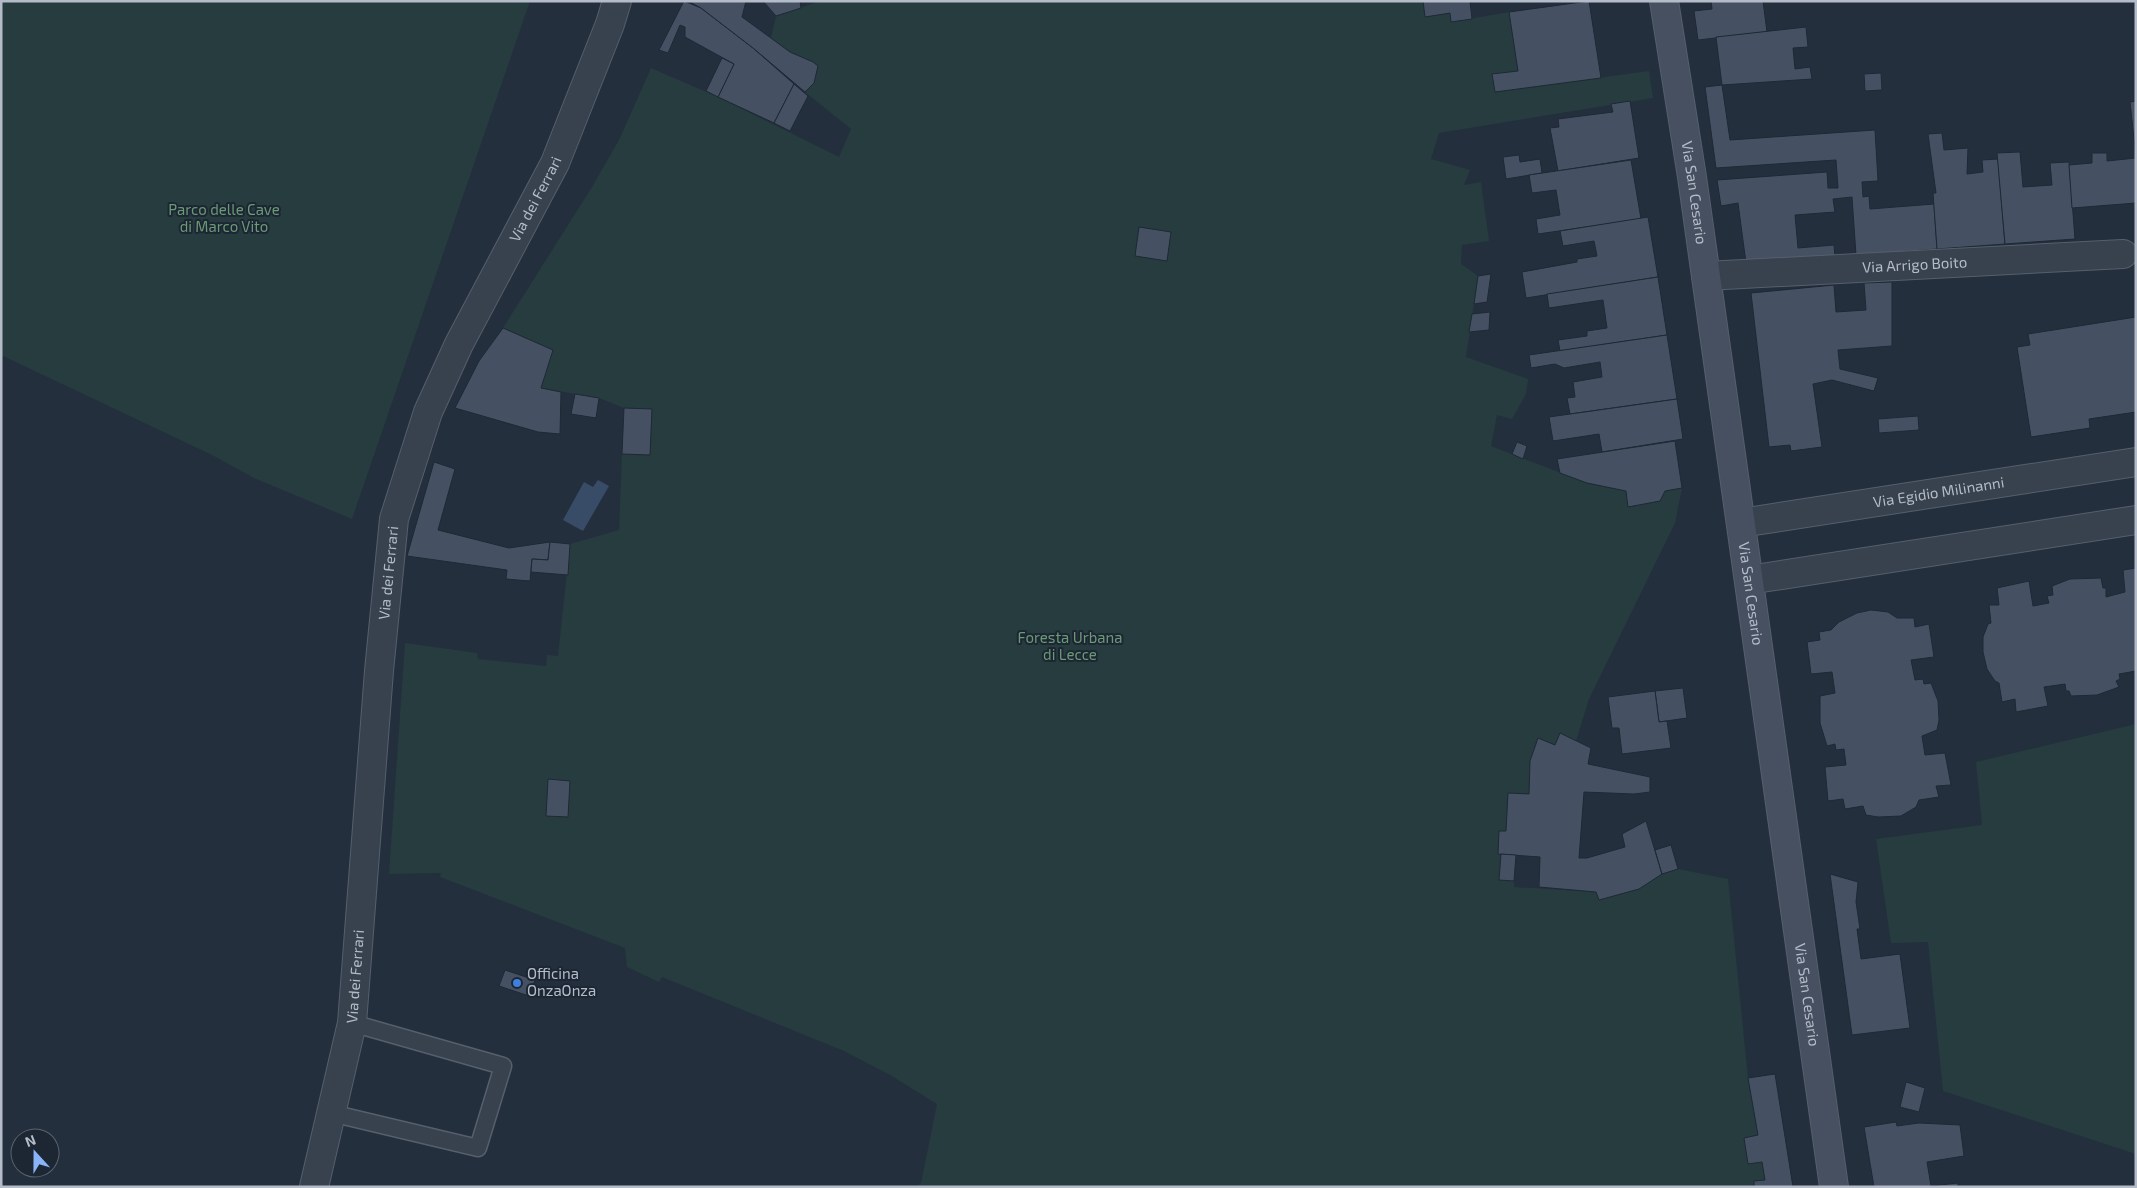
<svg xmlns="http://www.w3.org/2000/svg" width="2137" height="1188" font-family="'Exo 2',sans-serif">
	<style>
		.green { fill: #263c3f }
		.water { fill: #394c67 }
		.building { fill: #455162; stroke: #1f2835 }
		.lines { fill: none; stroke-linecap: round; stroke-linejoin: round }
		.lane-casing { stroke: #565f6c; stroke-width: 19 }
		.street-casing { stroke: #565f6c; stroke-width: 30 }
		.secondary-casing { stroke: #565f6c; stroke-width: 30 }
		.lane { stroke: #38414e; stroke-width: 16 }
		.street { stroke: #38414e; stroke-width: 28 }
		.secondary { stroke: #465061; stroke-width: 28 }
		.shop-dot { fill: #3f7fe0; stroke: #1d2633; stroke-width: 2 }
		.labels { text-anchor: middle; stroke-width: 4; stroke-linejoin: round; paint-order: stroke }
		.street-label { font-size: 15px; fill: #b4bcc9; stroke: #1d2633 }
		.park-label { font-size: 15px; fill: #6b9a76; stroke: #1d2633 }
		.poi-label { font-size: 15px; fill: #b4bcc9; stroke: #1d2633; text-anchor: start }
	</style>
	<rect width="100%" height="100%" fill="#242f3e"/>
	<!-- green -->
	<g class="green">
		<polygon points="1,1 530,1 352,519 254,478 212,455 1,355"/>
		<polygon points="820,1 1423,1 1425,17 1450,13 1451,22 1509,12 1518,71 1493,74 1495,92 1649,71 1653,98 1439,133 1431,159 1470,170 1464,185 1481,182 1489,241 1462,245 1461,264 1478,276 1466,357 1528,379 1526,394 1512,419 1497,415 1491,446 1587,483 1626,491 1628,507 1660,501 1665,491 1682,488 1675,523 1589,699 1576,741 1560,733 1555,745 1538,738 1530,761 1529,794 1508,793 1506,831 1499,831 1498,854 1501,854 1499,880 1514,881 1514,887 1596,892 1599,900 1639,889 1662,874 1678,869 1728,879 1748,1078 1758,1135 1744,1138 1762,1162 1765,1180 1754,1181 1754,1187 916,1187 921,1183 937,1104 890,1075 844,1051 662,977 659,982 627,967 625,948 440,877 441,873 389,874 405,643 477,653 478,659 546,666 547,655 558,656 570,544 619,530 622,454 650,455 652,409 624,408 599,398 541,388 553,350 503,328 592,187 619,140 651,68 718,97 839,157 851,129 805,92 814,83 818,66 790,52 771,38 776,16"/>
		<polygon points="2136,724 2136,1154 1943,1091 1928,942 1891,943 1876,839 1982,825 1976,762"/>
	</g>
	<!-- water -->
	<polygon class="water" points="598,480 609,486 583,531 563,520 584,482 593,487"/>
	<!-- building -->
	<g class="building">
		<polygon points="684,1 701,8 753,48 794,84 774,123 718,97 734,64 685,37 685,27 680,25 668,53 659,50"/>
		<polygon points="688,1 746,1 742,17 790,52 813,62 818,66 814,83 805,92 753,48 701,8"/>
		<polygon points="763,1 800,1 801,8 776,16"/>
		<polygon points="1423,1 1470,1 1472,19 1451,22 1450,13 1425,17"/>
		<polygon points="1589,1 1601,78 1495,92 1492,74 1518,71 1509,12"/>
		<polygon points="1711,1 1763,1 1767,32 1698,40 1694,11 1712,9"/>
		<polygon points="1806,27 1808,47 1793,48 1795,69 1810,67 1812,79 1722,85 1716,37"/>
		<polygon points="722,58 734,64 718,97 706,91"/>
		<polygon points="1881,73 1882,90 1865,91 1864,74"/>
		<polygon points="794,84 808,96 790,131 774,123"/>
		<polygon points="1722,85 1730,140 1875,130 1878,181 1862,182 1863,197 1869,196 1870,209 1934,204 1937,249 1856,255 1852,197 1833,199 1835,212 1795,215 1798,248 1834,245 1835,257 1746,263 1738,203 1721,206 1717,180 1827,172 1828,188 1838,188 1836,160 1716,168 1705,87"/>
		<polygon points="1630,101 1639,158 1558,171 1550,128 1559,127 1558,119 1613,112 1611,104"/>
		<polygon points="2136,101 2136,157 2130,102"/>
		<polygon points="1942,133 1944,150 1968,148 1967,174 1983,172 1982,160 1998,159 2005,244 1937,249 1933,193 1936,193 1928,134"/>
		<polygon points="2020,152 2023,187 2052,185 2050,163 2069,162 2075,239 2005,244 1997,153"/>
		<polygon points="2092,153 2107,153 2107,161 2136,158 2136,203 2072,208 2069,165 2092,163"/>
		<polygon points="1519,155 1520,162 1540,159 1542,173 1506,179 1503,157"/>
		<polygon points="1631,160 1641,219 1538,234 1536,219 1560,215 1556,190 1532,193 1529,175"/>
		<polygon points="1648,217 1658,277 1526,298 1522,272 1577,262 1577,259 1597,256 1594,241 1563,246 1560,231"/>
		<polygon points="1139,227 1171,232 1167,261 1135,256"/>
		<polygon points="1491,274 1487,302 1474,304 1478,276"/>
		<polygon points="1658,277 1667,335 1560,351 1558,340 1587,336 1587,331 1607,328 1603,300 1549,308 1547,294"/>
		<polygon points="1892,282 1892,346 1838,350 1840,369 1878,378 1874,391 1832,380 1813,384 1822,447 1791,451 1790,445 1769,447 1751,293 1834,285 1836,312 1866,310 1864,283"/>
		<polygon points="1490,312 1489,330 1469,332 1472,314"/>
		<polygon points="2136,317 2136,412 2089,419 2090,428 2031,437 2017,347 2030,345 2028,334"/>
		<polygon points="503,328 553,350 541,388 561,392 560,434 538,432 455,408 479,361"/>
		<polygon points="1667,335 1677,399 1570,414 1567,398 1575,397 1573,382 1602,377 1600,362 1564,368 1555,364 1531,368 1529,355"/>
		<polygon points="575,394 599,398 596,418 571,414"/>
		<polygon points="1677,399 1683,439 1602,452 1599,434 1553,441 1549,417"/>
		<polygon points="624,408 652,409 650,455 622,454"/>
		<polygon points="1918,416 1919,430 1879,433 1878,419"/>
		<polygon points="1675,441 1682,488 1665,491 1660,501 1628,507 1626,491 1587,483 1560,473 1557,459"/>
		<polygon points="1517,442 1527,446 1523,459 1512,454"/>
		<polygon points="434,462 455,469 438,530 509,548 550,542 548,560 532,559 530,581 506,579 507,570 407,556"/>
		<polygon points="550,542 570,544 568,575 531,572 532,559 548,560"/>
		<polygon points="2136,568 2136,671 2119,674 2120,679 2116,681 2119,687 2097,695 2071,696 2069,691 2066,691 2065,684 2044,687 2048,706 2016,712 2015,699 2002,702 1999,683 1995,681 1987,669 1983,652 1983,637 1988,624 1991,623 1989,605 1999,605 1997,588 2029,581 2033,606 2049,603 2047,596 2053,595 2052,586 2070,579 2101,578 2103,588 2106,588 2106,597 2125,592 2123,570"/>
		<polygon points="1871,610 1888,612 1897,618 1914,618 1915,627 1929,624 1934,657 1911,660 1915,680 1923,679 1924,684 1931,683 1938,701 1939,720 1937,730 1922,736 1925,755 1945,753 1951,785 1936,786 1939,797 1919,800 1916,807 1901,816 1878,817 1866,815 1863,806 1845,809 1843,799 1828,801 1825,767 1846,765 1844,749 1836,750 1835,744 1827,746 1820,723 1820,696 1835,693 1832,672 1811,674 1807,642 1820,640 1819,632 1831,630 1839,622 1857,613"/>
		<polygon points="1683,688 1687,718 1659,722 1655,691"/>
		<polygon points="1655,691 1659,722 1667,721 1671,748 1622,754 1619,728 1612,728 1608,697"/>
		<polygon points="1560,733 1591,748 1588,764 1650,777 1650,792 1634,794 1584,792 1579,858 1587,858 1625,847 1622,834 1646,821 1662,874 1639,889 1599,900 1596,892 1539,887 1540,857 1498,854 1499,831 1506,831 1508,793 1529,794 1530,761 1538,738 1555,745"/>
		<polygon points="548,779 570,781 568,817 546,816"/>
		<polygon points="1671,845 1678,869 1662,874 1655,850"/>
		<polygon points="1501,854 1516,855 1514,881 1499,880"/>
		<polygon points="1830,874 1858,882 1856,902 1860,929 1857,929 1861,959 1900,954 1910,1028 1852,1035"/>
		<polygon points="505,970 535,980 529,996 499,986"/>
		<polygon points="1775,1074 1793,1187 1754,1187 1754,1181 1765,1180 1762,1162 1748,1164 1744,1138 1758,1135 1748,1078"/>
		<polygon points="1906,1082 1925,1088 1919,1112 1900,1107"/>
		<polygon points="1896,1122 1897,1126 1919,1123 1960,1125 1964,1156 1927,1162 1931,1186 1958,1183 1958,1187 1874,1187 1864,1127"/>
	</g>
	<g class="lines">
		<!-- lane casing -->
		<g class="lane-casing">
			<polyline id="lane" points="331,1113 478,1148 503,1066 352,1023"/>
		</g>
		<!-- street casing -->
		<g class="street-casing">
			<g id="street">
				<path id="s1" d="M1706 276 2123 254"/>
				<path id="s2" d="M1741 523 2136 462"/>
				<polyline points="1749,580 2136,520"/>
				<path id="s3" d="M314 1187 352 1023 379 671 394 519 428 412 459 344 555 163 610 24 617 1"/>
			</g>
		</g>
		<!-- secondary casing -->
		<g class="secondary-casing">
			<g id="secondary">
				<path id="s4" d="M1664 1 1692 177 1834 1187"/>
			</g>
		</g>
		<!-- lane -->
		<use href="#lane" class="lane"/>
		<!-- street -->
		<use href="#street" class="street"/>
		<!-- secondary -->
		<use href="#secondary" class="secondary"/>
	</g>
	<!-- markers -->
	<circle class="shop-dot" cx="517" cy="983" r="5"/>
	<g class="labels">
		<!-- street labels -->
		<g class="street-label">
			<text dy="5" stroke="none"><textPath href="#s4" startOffset="194">Via San Cesario</textPath></text>
			<text dy="5" stroke="none"><textPath href="#s3" startOffset="1025">Via dei Ferrari</textPath></text>
			<text dy="5" stroke="none"><textPath href="#s1" startOffset="209">Via Arrigo Boito</textPath></text>
			<text dy="5" stroke="none"><textPath href="#s2" startOffset="200">Via Egidio Milinanni</textPath></text>
			<text dy="5" stroke="none"><textPath href="#s3" startOffset="620">Via dei Ferrari</textPath></text>
			<text dy="5" stroke="none"><textPath href="#s4" startOffset="599">Via San Cesario</textPath></text>
			<text dy="5" stroke="none"><textPath href="#s3" startOffset="215">Via dei Ferrari</textPath></text>
			<text dy="5" stroke="none"><textPath href="#s4" startOffset="1004">Via San Cesario</textPath></text>
		</g>
		<!-- park labels -->
		<g class="park-label">
			<text x="224" y="215">Parco delle Cave<tspan x="224" dy="17">di Marco Vito</tspan></text>
			<text x="1070" y="643">Foresta Urbana<tspan x="1070" dy="17">di Lecce</tspan></text>
		</g>
		<!-- poi labels -->
		<g class="poi-label">
			<text x="527" y="979">Officina<tspan x="527" dy="17">OnzaOnza</tspan></text>
		</g>
	</g>
	<!-- border -->
	<rect width="2137" height="1188" fill="none" stroke="#b4bcc9" stroke-width="5"/>
	<!-- north arrow -->
	<g transform="translate(35 1153) rotate(339)"><circle r="24" fill="#1d2633" stroke="#59626f"/>
	<path d="M0-4L9 19L0 12L-9 19Z" fill="#8ab4f8"/>
	<text y="-8" font-size="14" font-weight="bold" text-anchor="middle" fill="#b4bcc9">N</text>
	</g>
</svg>
